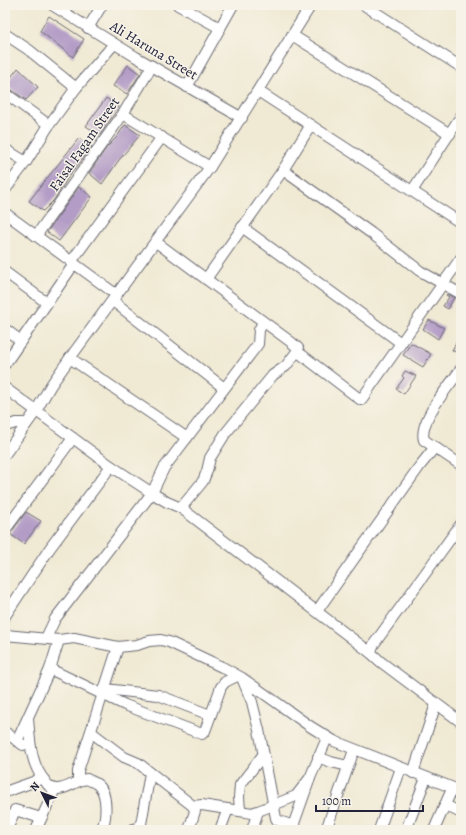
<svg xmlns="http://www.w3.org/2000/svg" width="466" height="835" font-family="Alegreya,serif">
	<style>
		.building { fill: #b39cc6 }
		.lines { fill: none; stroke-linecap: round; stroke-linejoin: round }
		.minor-casing { stroke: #6a6871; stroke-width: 12 }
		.minor { stroke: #fff; stroke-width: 10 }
		.labels { text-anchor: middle; stroke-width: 3; stroke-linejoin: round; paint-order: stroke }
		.street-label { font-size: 14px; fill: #22223b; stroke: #f7f3e8 }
	</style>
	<rect width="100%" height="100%" fill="#f7f3e8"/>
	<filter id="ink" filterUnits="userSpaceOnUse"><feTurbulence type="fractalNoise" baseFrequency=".025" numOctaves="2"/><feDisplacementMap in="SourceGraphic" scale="8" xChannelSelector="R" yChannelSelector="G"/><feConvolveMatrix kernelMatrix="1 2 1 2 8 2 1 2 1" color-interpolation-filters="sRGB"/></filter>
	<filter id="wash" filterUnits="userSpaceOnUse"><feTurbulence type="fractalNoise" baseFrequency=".012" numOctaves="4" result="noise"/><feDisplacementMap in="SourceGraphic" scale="16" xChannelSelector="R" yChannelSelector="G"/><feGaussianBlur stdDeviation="0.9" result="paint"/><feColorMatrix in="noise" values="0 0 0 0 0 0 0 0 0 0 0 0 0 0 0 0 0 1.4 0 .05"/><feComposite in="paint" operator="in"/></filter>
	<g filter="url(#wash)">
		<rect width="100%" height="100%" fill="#f0ead4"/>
		<g id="blocks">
			<!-- building -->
			<g class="building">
				<polygon points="49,16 84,39 73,57 40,31"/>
				<polygon points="128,65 140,74 127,94 113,86"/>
				<polygon points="18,68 38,87 26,100 9,88 5,87 5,85"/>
				<polygon points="106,98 119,107 100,135 86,126"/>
				<polygon points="125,125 140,135 119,160 102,184 89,173 107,147 116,138"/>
				<polygon points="79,138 92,147 71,173 54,200 43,211 29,201"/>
				<polygon points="79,187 92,197 59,241 47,232"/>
				<polygon points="447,294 454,298 448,309 443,306 449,297 446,295"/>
				<polygon points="429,320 444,328 438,339 423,329"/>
				<polygon points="461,334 461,355 452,350"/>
				<polygon points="411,343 431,354 423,367 403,355"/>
				<polygon points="405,371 416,376 404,394 396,389 404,378 402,376"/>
				<polygon points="26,512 41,521 24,544 10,534"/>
			</g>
		</g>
	</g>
	<g filter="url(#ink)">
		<use href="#blocks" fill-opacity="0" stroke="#6a6871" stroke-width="1"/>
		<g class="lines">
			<!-- minor casing -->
			<g class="minor-casing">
				<g id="minor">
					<polyline points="52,5 136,57 242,118"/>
					<polyline points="178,5 220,28"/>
					<polyline points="364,5 461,67"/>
					<polyline points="88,28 102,5"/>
					<polyline points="5,34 29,50 76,88"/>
					<polyline points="292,35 450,134"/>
					<polyline points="187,87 233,5"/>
					<polyline points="258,91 461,223"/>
					<polyline points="5,93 49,125"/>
					<polyline points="123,114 210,167"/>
					<polyline points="5,149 26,162"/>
					<polyline points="283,170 311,125"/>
					<polyline points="5,190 26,162 49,125 76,88 114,44"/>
					<polyline points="412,191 461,116"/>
					<polyline points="5,213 117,295"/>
					<polyline points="242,227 401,343"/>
					<polyline points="36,236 123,114 152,66"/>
					<polyline points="156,242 291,342 298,348 298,350 286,366 273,375 225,434 210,458 207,471 203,481 181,508"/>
					<polyline points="71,262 162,137"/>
					<polyline points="5,272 47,303"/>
					<polyline points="206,279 283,170 371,233 420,271 461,294"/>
					<polyline points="113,301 224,388"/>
					<polyline points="5,329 21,341"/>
					<polyline points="298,352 361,400 461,258"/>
					<polyline points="70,358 187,438"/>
					<polyline points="5,364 74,264"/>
					<path d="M461 369C450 385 418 421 424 440L461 465"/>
					<polyline points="5,388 111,466 152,493 167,502 181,508 371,653"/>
					<polyline points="5,426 16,423 27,423"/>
					<polyline points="5,454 36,411 51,385 70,358 210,167 311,5"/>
					<polyline points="461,524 374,644 372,648 371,653 381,662 461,722"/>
					<polyline points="5,530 73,438"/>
					<polyline points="317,611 419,467 435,447"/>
					<polyline points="5,616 50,548 111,466"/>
					<polyline points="5,635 59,640 74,638 118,647 137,645 149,641 161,640 169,642 222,667 242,678 311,727 334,741 461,791"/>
					<polyline points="46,638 55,619 152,493 164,468 258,344 259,330 263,322"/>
					<polyline points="50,669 125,705 202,734 205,731 221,687 225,682 237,676"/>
					<polyline points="242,678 252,702 259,730 276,818 277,820 293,826 298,830"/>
					<polyline points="105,689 158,695 210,715"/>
					<path d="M28 718C30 740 30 764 45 781 48 786 51 789 57 789 68 789 76 780 87 779 90 781 95 782 98 785 108 793 107 820 101 830"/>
					<polyline points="5,732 23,745"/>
					<polyline points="91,732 124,757 138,763 193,806 195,811 189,830"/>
					<polyline points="17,741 50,669 59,640"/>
					<polyline points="318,757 331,762 348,766"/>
					<polyline points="413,773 436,704"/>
					<polyline points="78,781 78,771 118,647"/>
					<polyline points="5,792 36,781 41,777"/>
					<polyline points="445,805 461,813"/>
					<polyline points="193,806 202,805 252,813 258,811 296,796 310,778"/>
					<polyline points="240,811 239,797 240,785 263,755"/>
					<polyline points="293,826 310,778 327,738"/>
					<polyline points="7,830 15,810 41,818"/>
					<polyline points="36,830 55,789"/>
					<polyline points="131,830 137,828 141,824 150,773"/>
					<polyline points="220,830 228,809"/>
					<polyline points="252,830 258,811"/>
					<polyline points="326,830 354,750"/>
					<polyline points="379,830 401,768"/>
					<polyline points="406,830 426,778"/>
					<polyline points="434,830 452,789"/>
				</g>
			</g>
			<!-- minor -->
			<use href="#minor" class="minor"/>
		</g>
	</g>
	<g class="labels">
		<!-- street labels -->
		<g class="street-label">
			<text transform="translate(154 50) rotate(31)" y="5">Ali Haruna Street</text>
			<text transform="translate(84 144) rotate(-55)" y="5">Faisal Fagam Street</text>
		</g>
	</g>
	<!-- margin -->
	<rect width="466" height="835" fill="none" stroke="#f7f3e8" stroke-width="20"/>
	<!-- north arrow -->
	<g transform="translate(42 793) rotate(312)" stroke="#f7f3e8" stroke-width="3" paint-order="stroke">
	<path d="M0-3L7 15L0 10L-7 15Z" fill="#22223b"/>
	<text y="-6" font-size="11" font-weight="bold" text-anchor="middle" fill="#22223b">N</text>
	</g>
	<!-- scale -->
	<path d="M316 805v6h107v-6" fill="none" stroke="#22223b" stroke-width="2"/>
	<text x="322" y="805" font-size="12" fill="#22223b" stroke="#f7f3e8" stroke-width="3" paint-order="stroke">100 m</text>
</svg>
